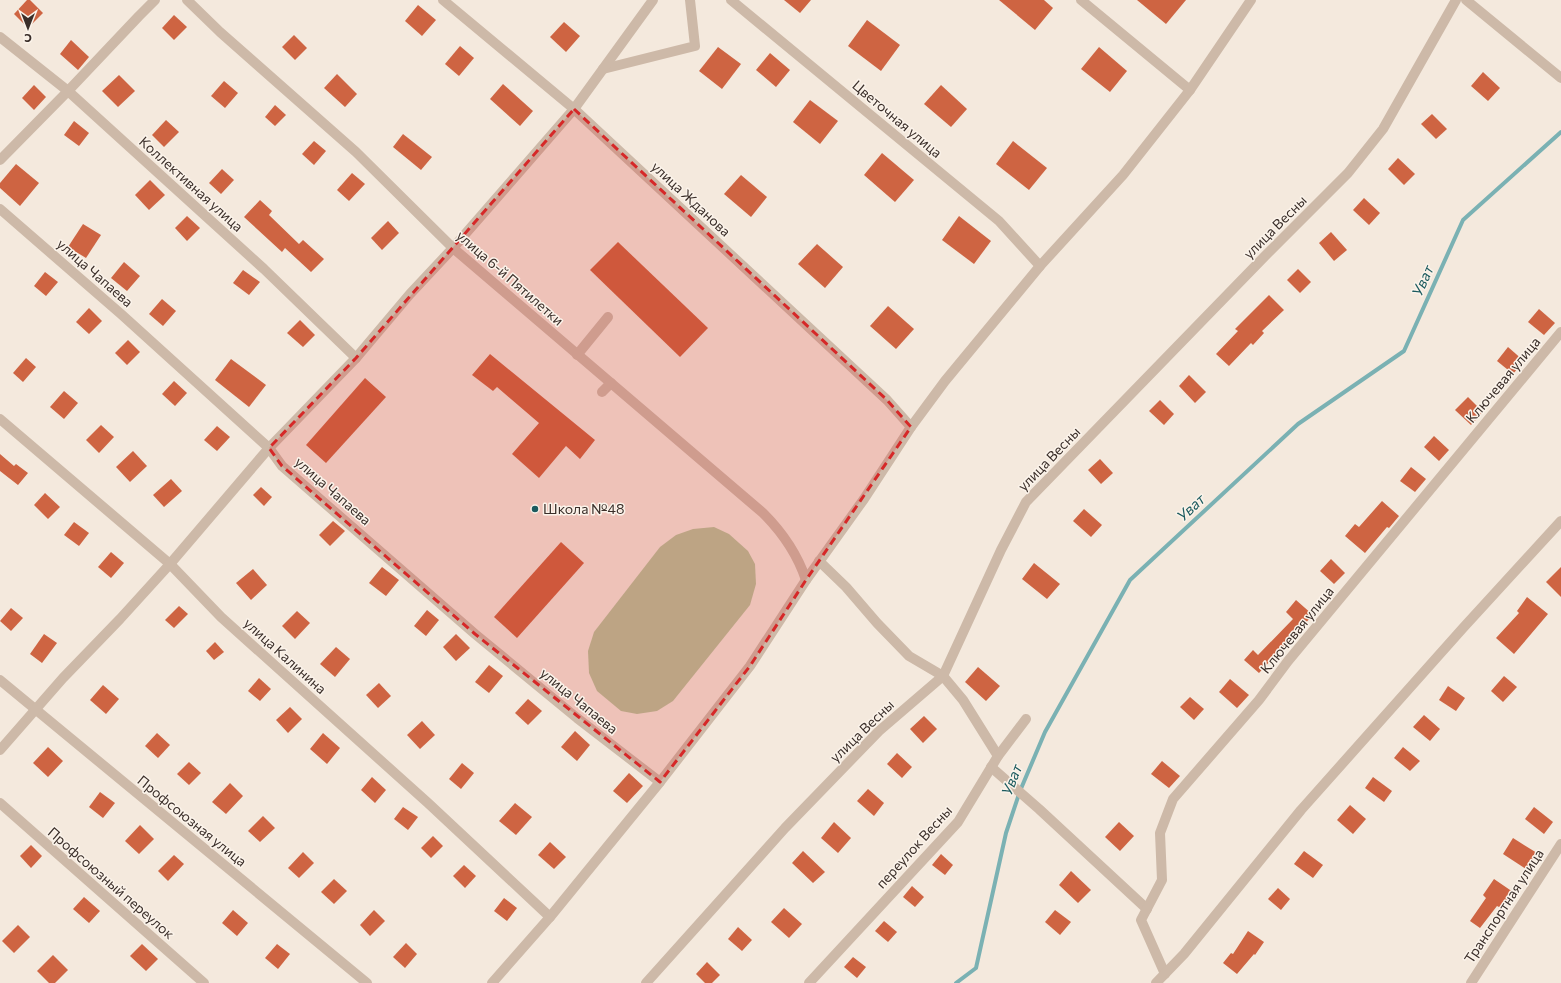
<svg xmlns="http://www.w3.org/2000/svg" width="1561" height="983" font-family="Commissioner,sans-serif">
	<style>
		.green { fill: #b7c49c }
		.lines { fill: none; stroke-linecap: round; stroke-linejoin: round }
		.stream { stroke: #7ab1b3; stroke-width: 4 }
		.building { fill: #ce6442 }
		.minor { stroke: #cdb9a8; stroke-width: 10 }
		.marked { fill: #d62828; fill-opacity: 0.2; stroke: #d62828; stroke-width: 3; stroke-dasharray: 8 5; stroke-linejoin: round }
		.poi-dot { fill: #1b5a5e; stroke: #fbf3ea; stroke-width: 1.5 }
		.labels { text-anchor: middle; stroke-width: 3; stroke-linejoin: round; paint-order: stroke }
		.street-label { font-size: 14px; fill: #3a2e29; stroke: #fbf3ea }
		.poi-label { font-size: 14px; fill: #3a2e29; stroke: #fbf3ea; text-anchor: start }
		.water-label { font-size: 15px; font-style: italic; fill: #1b5a5e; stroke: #fbf3ea }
	</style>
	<rect width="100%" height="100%" fill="#f4e9dd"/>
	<!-- green -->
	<polygon class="green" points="714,527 729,534 748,551 755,564 756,584 750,605 673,701 657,711 637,714 621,711 597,691 589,673 588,651 594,632 660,547 676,535 693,529"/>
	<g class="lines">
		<!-- stream -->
		<polyline class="stream" points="956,983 976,968 1006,833 1020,791 1045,732 1130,580 1298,424 1404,351 1463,220 1561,132"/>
	</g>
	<!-- building -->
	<g class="building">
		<polygon points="27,0 30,0 43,13 28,28 14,14"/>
		<polygon points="784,0 811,0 800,13"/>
		<polygon points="999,0 1044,0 1053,8 1035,30"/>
		<polygon points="1137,0 1186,0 1166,24"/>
		<polygon points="418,5 436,20 422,36 405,21"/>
		<polygon points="174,15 187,27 174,40 162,28"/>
		<polygon points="867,20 900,45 881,71 848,46"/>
		<polygon points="564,22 580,36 566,52 550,37"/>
		<polygon points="294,35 307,48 295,60 282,47"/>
		<polygon points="71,40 89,57 78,70 60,54"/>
		<polygon points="460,46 474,58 459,76 445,64"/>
		<polygon points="718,47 741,64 722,89 699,71"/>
		<polygon points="1099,47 1127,71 1110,92 1081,69"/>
		<polygon points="770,53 790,70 776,87 756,70"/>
		<polygon points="1483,72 1500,88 1488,101 1471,86"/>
		<polygon points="337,74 357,94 345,107 324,88"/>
		<polygon points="119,75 135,91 118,107 102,91"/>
		<polygon points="224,81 238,93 225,108 211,96"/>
		<polygon points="503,84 533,111 520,126 490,99"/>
		<polygon points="34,85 46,97 34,110 22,98"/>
		<polygon points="941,85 967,109 951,127 924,104"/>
		<polygon points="810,100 838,121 820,144 793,122"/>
		<polygon points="275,105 286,115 275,126 265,117"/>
		<polygon points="1432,114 1447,129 1436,139 1421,124"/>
		<polygon points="166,120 179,132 164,147 152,135"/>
		<polygon points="74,121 89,133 79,146 64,135"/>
		<polygon points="403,134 432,157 421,170 393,147"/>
		<polygon points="314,141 326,151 314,165 302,154"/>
		<polygon points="1013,141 1047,168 1029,190 996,164"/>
		<polygon points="882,153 914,180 895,202 864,175"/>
		<polygon points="1398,158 1415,174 1404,185 1388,169"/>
		<polygon points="16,164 39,183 20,206 0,188 0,183"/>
		<polygon points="222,169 234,180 221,194 209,183"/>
		<polygon points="352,173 365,184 349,201 337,190"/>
		<polygon points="741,175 767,197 751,217 724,194"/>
		<polygon points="150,180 165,195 149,210 135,195"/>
		<polygon points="1364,198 1380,213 1369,225 1353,210"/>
		<polygon points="260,200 272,211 269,215 299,244 303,240 324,259 311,272 285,248 282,252 244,217"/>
		<polygon points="187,216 200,228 187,241 175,228"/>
		<polygon points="959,216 991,241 974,264 942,240"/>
		<polygon points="388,221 399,233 382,250 371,238"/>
		<polygon points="83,224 101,235 86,258 68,247"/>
		<polygon points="1331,232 1347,250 1334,261 1319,243"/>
		<polygon points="618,242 708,328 680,357 590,270"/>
		<polygon points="817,244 843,267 825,288 798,264"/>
		<polygon points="124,262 140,276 127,291 111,278"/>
		<polygon points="1298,269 1311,282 1300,293 1287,280"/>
		<polygon points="243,270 260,282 249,295 233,283"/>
		<polygon points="45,272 58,282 46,296 34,286"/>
		<polygon points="1269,295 1284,310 1262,331 1264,333 1253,345 1251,343 1229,366 1216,354 1238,331 1235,329"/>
		<polygon points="162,299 176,311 163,326 149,314"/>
		<polygon points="888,306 914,329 896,349 870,326"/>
		<polygon points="89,308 102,321 89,334 76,322"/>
		<polygon points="1539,309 1555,323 1544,335 1528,322"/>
		<polygon points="300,320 315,335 303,347 287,333"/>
		<polygon points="128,340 140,352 127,365 115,353"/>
		<polygon points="1508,347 1524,361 1513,374 1497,361"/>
		<polygon points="490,354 595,440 580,459 566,446 539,478 512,454 539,423 497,387 493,391 472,375"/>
		<polygon points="26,358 36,367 23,382 13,373"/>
		<polygon points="231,359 266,385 249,407 215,380"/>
		<polygon points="1189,375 1206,392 1195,403 1179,386"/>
		<polygon points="365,378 386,397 326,463 306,445"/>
		<polygon points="174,381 187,393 175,406 162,394"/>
		<polygon points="64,391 78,403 64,419 50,407"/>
		<polygon points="1468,397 1483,412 1471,425 1455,410"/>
		<polygon points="1160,400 1174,414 1164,425 1149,411"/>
		<polygon points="101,425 114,437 99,453 86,440"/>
		<polygon points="217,426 230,437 217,451 204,440"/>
		<polygon points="1434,436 1449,450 1439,461 1424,447"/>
		<polygon points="133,451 147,466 130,482 116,467"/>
		<polygon points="0,454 14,466 16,464 28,473 18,485 0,471"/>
		<polygon points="1100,459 1113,473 1101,484 1088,470"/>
		<polygon points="1411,467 1426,479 1415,492 1400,481"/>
		<polygon points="171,479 182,491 164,507 153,495"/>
		<polygon points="261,487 272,497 264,506 253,495"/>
		<polygon points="45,493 60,507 48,519 34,505"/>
		<polygon points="1382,501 1399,516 1389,528 1387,527 1365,553 1345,536 1355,524 1359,527"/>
		<polygon points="1084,509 1102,525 1091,537 1073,521"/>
		<polygon points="333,521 345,531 330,546 319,535"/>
		<polygon points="74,522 89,533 79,546 64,535"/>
		<polygon points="561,542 584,563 517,638 494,617"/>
		<polygon points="111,552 124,563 111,578 98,567"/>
		<polygon points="1331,559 1345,573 1334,584 1320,571"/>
		<polygon points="1034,563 1060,584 1047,599 1022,579"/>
		<polygon points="382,567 399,580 386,596 369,583"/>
		<polygon points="1561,567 1561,597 1546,582"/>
		<polygon points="253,569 267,585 251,600 236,583"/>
		<polygon points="1527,597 1548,614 1514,654 1496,638 1519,613 1517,611"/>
		<polygon points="1296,600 1313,615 1259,673 1244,660 1253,650 1258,655 1293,619 1286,612"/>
		<polygon points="179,606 188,614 174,628 165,620"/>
		<polygon points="11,608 23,618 11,631 0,621"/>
		<polygon points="427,610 439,620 426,636 414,626"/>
		<polygon points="297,611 310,623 295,639 282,626"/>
		<polygon points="44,634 57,643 42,663 30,654"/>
		<polygon points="456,634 470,648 456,661 443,647"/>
		<polygon points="215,642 224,652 214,660 206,651"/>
		<polygon points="336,647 350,659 335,677 320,664"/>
		<polygon points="489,665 503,676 489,693 475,682"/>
		<polygon points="978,667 1000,686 986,701 965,682"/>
		<polygon points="1504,676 1517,687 1503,702 1491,691"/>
		<polygon points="259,678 271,689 260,701 248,691"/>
		<polygon points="1230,679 1249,695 1237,708 1219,692"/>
		<polygon points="379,683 391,696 378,708 366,695"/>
		<polygon points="103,685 119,699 106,714 90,700"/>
		<polygon points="1448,686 1465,698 1456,711 1439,700"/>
		<polygon points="1190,697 1204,709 1194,720 1180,707"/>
		<polygon points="528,699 542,711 528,725 515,713"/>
		<polygon points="290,707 302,719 288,733 276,720"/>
		<polygon points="1424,715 1440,729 1430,741 1413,727"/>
		<polygon points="924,716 937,729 923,743 910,729"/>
		<polygon points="422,721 435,735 420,749 407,735"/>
		<polygon points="575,731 590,745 577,761 561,747"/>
		<polygon points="157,733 170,745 158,758 145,746"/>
		<polygon points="323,733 340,748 327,764 310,749"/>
		<polygon points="48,747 63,761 48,777 33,763"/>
		<polygon points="1403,747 1420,761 1410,771 1394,758"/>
		<polygon points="897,753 912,767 902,778 887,764"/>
		<polygon points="1162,761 1180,776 1169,788 1151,774"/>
		<polygon points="189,762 201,773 189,785 177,774"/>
		<polygon points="462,763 474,773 461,789 449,779"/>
		<polygon points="629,773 643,786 627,803 613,791"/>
		<polygon points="372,777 386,790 375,803 361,790"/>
		<polygon points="1373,777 1392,791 1384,802 1365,788"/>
		<polygon points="230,783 243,796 226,814 212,802"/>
		<polygon points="868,789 884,803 874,816 857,801"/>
		<polygon points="100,792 115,803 103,818 89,807"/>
		<polygon points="515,803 532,817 516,835 499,821"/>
		<polygon points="1350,805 1366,819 1353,834 1337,820"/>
		<polygon points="403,807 418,817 408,830 394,819"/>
		<polygon points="1534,807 1553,822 1544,834 1525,819"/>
		<polygon points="263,816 275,828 260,842 248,831"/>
		<polygon points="834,822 851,838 838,853 821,838"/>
		<polygon points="1119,822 1134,836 1120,851 1105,837"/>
		<polygon points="140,825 154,839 139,854 125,841"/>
		<polygon points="433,836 443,846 431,858 421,848"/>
		<polygon points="1513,838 1537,853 1526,869 1503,854"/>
		<polygon points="550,842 566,857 554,869 538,855"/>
		<polygon points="31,845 42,856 31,868 20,856"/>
		<polygon points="803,851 825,872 813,883 792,863"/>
		<polygon points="1304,851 1323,865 1313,878 1294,864"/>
		<polygon points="303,852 314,863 299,878 288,868"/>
		<polygon points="941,854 953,865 945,875 932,865"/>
		<polygon points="174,855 184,864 168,881 158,871"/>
		<polygon points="464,865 476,876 465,888 453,876"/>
		<polygon points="1071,871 1091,890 1078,903 1059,885"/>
		<polygon points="334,879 347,891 334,904 321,892"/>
		<polygon points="1494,879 1513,892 1501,908 1497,906 1480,928 1470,921 1486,898 1483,895"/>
		<polygon points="912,886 924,897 915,907 903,897"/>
		<polygon points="1278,888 1290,899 1281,910 1268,899"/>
		<polygon points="84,897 100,911 89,923 73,909"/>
		<polygon points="504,898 517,908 507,921 494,911"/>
		<polygon points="784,908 802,924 789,938 771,922"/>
		<polygon points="233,910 248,923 237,936 222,923"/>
		<polygon points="374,910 385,921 370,936 360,925"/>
		<polygon points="1055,910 1071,922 1060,935 1045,922"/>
		<polygon points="884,921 897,932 888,942 875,931"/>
		<polygon points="18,925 30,937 14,953 2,941"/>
		<polygon points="738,927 752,940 742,951 728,939"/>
		<polygon points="1248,931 1264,942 1255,955 1254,954 1237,974 1223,963 1231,953 1233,954"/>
		<polygon points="406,943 417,954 405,968 393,957"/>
		<polygon points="142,944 158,959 146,971 130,956"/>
		<polygon points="277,944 290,954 278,969 265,958"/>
		<polygon points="53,955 68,970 55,983 49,983 37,971"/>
		<polygon points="853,957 866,967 857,978 844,967"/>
		<polygon points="707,962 720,975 712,983 705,983 696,974"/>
	</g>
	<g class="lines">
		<!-- minor -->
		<g class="minor">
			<path d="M187 0 220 32 356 152 453 248 763 513C783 533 797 553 806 580"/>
			<polyline points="443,0 574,109 887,400 911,427"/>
			<polyline points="731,0 999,221 1040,266"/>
			<polyline points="1081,0 1190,90"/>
			<polyline points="1466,0 1561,78"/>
			<polyline points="0,37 68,91 264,269 356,358"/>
			<polyline points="603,69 695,46 690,0"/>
			<polyline points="0,160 68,91 139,16 155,0"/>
			<polyline points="0,209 121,314 269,448 282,466 475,634 577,718 660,782"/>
			<polyline points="577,355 608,317"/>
			<polyline points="602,392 611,383"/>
			<polyline points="0,419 170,564 221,617 428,803 550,917"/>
			<polyline points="819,561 846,587 877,623 909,656 943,676 963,700 998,756"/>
			<polyline points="0,680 367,983"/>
			<polyline points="0,750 63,678 120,619 170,564 269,448 356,358 410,294 453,248 574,109 653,0"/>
			<polyline points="991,767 1039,809 1147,909"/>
			<polyline points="0,803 204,983"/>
			<polyline points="1165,974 1141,920 1162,880 1160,833 1173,799 1259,700 1288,661 1561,332"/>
			<polyline points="492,983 550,917 660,782 750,666 806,580 864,499 911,427 945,381 1040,266 1123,175 1190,90 1251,0"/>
			<polyline points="646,983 785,828 879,731 943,676 1001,550 1026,502 1265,256 1348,173 1383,129 1456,0"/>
			<polyline points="809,983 958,822 998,756 1026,719"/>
			<polyline points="1156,983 1184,954 1301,810 1463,628 1561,521"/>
			<polyline points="1471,983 1561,844"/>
		</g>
	</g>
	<!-- marked area -->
	<path class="marked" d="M574 109 887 400 911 427 806 580 750 666 660 782 475 634 282 466 269 448 356 358Z"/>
	<!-- markers -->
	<circle class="poi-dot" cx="535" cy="509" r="4"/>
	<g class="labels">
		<!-- street labels -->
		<g class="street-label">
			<text transform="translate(897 119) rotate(40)" y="5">Цветочная улица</text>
			<text transform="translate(191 184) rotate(42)" y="5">Коллективная улица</text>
			<text transform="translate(691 199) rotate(43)" y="5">улица Жданова</text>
			<text transform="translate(1275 227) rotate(-45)" y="5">улица Весны</text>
			<text transform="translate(95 273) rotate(41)" y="5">улица Чапаева</text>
			<text transform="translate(510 278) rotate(41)" y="5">улица 6-й Пятилетки</text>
			<text transform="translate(1503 380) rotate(-50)" y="5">Ключевая улица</text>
			<text transform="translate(1049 459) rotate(-46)" y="5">улица Весны</text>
			<text transform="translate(333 491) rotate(41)" y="5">улица Чапаева</text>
			<text transform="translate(1297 630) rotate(-51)" y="5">Ключевая улица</text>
			<text transform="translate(285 656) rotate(42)" y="5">улица Калинина</text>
			<text transform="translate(579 701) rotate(39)" y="5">улица Чапаева</text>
			<text transform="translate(862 731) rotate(-44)" y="5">улица Весны</text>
			<text transform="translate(192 821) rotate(39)" y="5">Профсоюзная улица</text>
			<text transform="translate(914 847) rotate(-48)" y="5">переулок Весны</text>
			<text transform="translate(111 883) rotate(41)" y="5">Профсоюзный переулок</text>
			<text transform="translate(1504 906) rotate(-57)" y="5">Транспортная улица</text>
		</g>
		<!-- poi labels -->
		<g class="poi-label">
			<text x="543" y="514">Школа №48</text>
		</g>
		<!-- water labels -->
		<g class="water-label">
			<text transform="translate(1423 281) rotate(-66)" y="5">Уват</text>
			<text transform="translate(1191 508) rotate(-43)" y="5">Уват</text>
			<text transform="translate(1012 780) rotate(-69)" y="5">Уват</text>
		</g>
	</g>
	<!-- north arrow -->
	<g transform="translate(28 28) rotate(180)" stroke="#fbf3ea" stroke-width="3" paint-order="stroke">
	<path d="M0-3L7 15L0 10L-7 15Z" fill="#3a2e29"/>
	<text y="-6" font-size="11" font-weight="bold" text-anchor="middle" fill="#3a2e29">С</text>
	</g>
</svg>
